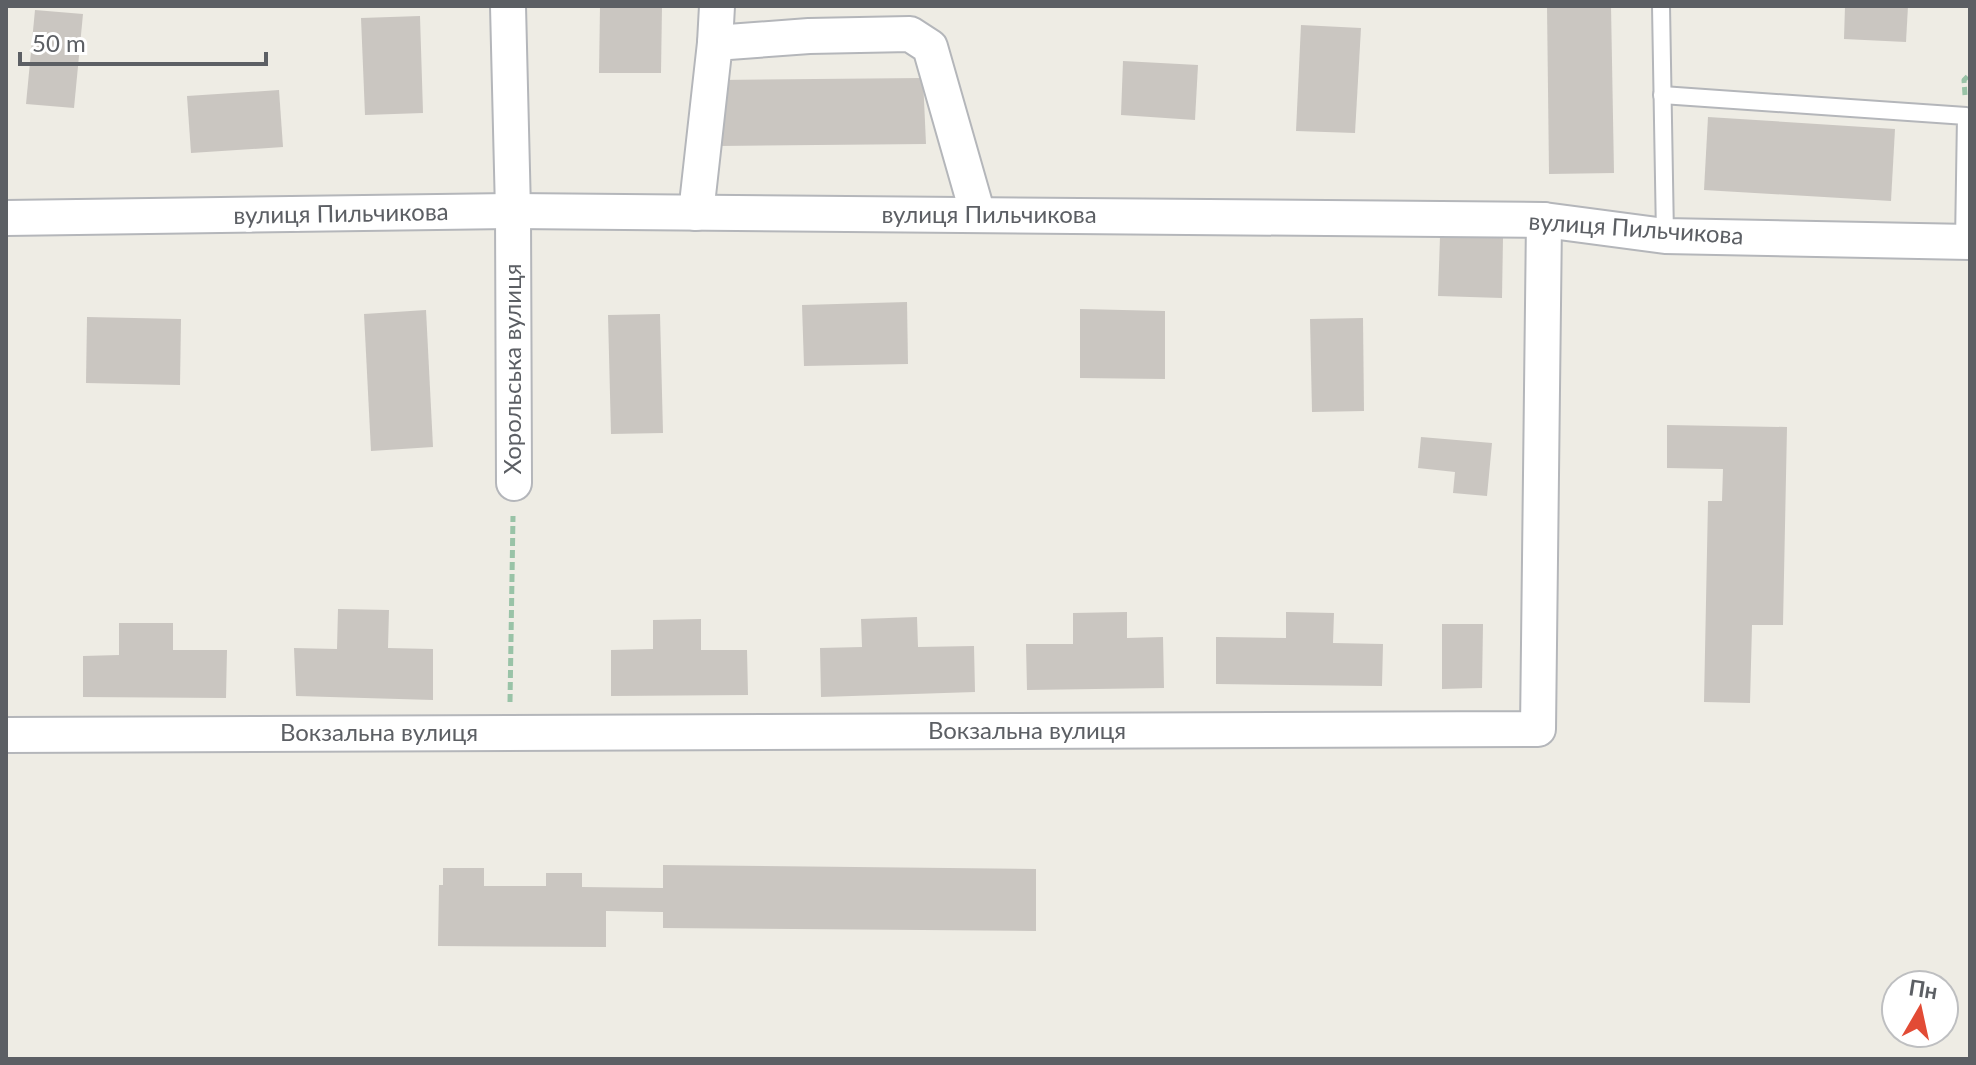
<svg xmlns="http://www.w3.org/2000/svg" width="1976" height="1065" font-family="Lato,sans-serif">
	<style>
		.building { fill: #cac6c1 }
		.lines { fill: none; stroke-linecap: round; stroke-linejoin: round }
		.service-casing { stroke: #b4b6ba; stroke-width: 20 }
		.minor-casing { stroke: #b4b6ba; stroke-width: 38 }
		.path { stroke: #99c3a7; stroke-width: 5; stroke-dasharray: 8 4; stroke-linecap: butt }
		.service { stroke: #fff; stroke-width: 16 }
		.minor { stroke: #fff; stroke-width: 34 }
		.labels { text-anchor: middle; stroke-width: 8; stroke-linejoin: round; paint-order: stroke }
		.street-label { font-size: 24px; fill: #5c5f64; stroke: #fff }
	</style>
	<rect width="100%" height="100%" fill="#eeece4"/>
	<!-- building -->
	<g class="building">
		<polygon points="600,6 662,6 661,73 599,73"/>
		<polygon points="1547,6 1611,6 1614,173 1549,174"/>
		<polygon points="1845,6 1908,6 1906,42 1844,39"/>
		<polygon points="35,10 83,14 74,108 26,104"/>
		<polygon points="420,16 423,113 365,115 361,18"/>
		<polygon points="1301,25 1361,28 1355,133 1296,131"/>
		<polygon points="1123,61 1198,65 1195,120 1121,115"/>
		<polygon points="923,78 926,144 719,146 717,80"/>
		<polygon points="279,90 283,147 191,153 187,96"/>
		<polygon points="1708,117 1895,129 1891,201 1704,190"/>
		<polygon points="1440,237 1503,238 1502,298 1438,296"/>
		<polygon points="907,302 908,364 804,366 802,305"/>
		<polygon points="1080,309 1165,311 1165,379 1080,378"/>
		<polygon points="426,310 433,447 371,451 364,314"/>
		<polygon points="660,314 663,433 611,434 608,315"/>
		<polygon points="87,317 181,319 180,385 86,383"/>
		<polygon points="1363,318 1364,411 1312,412 1310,319"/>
		<polygon points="1667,425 1787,427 1783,625 1752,625 1750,703 1704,702 1708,501 1722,501 1723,469 1667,468"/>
		<polygon points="1421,437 1492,443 1487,496 1453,493 1455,472 1418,468"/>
		<polygon points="338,609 389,610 388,648 433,649 433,700 296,696 294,648 337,649"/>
		<polygon points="1127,612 1127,638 1163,637 1164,688 1027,690 1026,644 1073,644 1073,613"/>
		<polygon points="1286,612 1334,613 1333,643 1383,644 1382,686 1216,684 1216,637 1286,638"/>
		<polygon points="917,617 918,647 974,646 975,692 821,697 820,648 862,647 861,619"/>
		<polygon points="701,619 701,650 747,650 748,695 611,696 611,650 653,649 653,620"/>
		<polygon points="119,623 173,623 173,650 227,650 226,698 83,697 83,656 119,655"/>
		<polygon points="1442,624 1483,624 1482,688 1442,689"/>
		<polygon points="663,865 1036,869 1036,931 663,928 663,912 606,911 606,947 438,946 439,885 443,885 443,868 484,868 484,886 546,886 546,873 582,873 582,887 663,888"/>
	</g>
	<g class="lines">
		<!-- service casing -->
		<g class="service-casing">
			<g id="service">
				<polyline points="1661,6 1665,236"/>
				<polyline points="1662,95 1966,116 1964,242"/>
			</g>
		</g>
		<!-- minor casing -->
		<g class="minor-casing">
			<g id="minor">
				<polyline points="508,6 513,211 514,483"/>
				<polyline points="715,43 717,6"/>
				<polyline points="696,213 715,43 809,36 910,34 930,47 978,215"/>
				<polyline points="6,218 513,211 1544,220 1665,236 1970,242"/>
				<polyline points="6,735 1538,729 1544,220"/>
			</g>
		</g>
		<!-- path -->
		<g class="path">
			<polyline points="1965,95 1964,80 1970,74"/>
			<polyline points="510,702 513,516"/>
		</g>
		<!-- service -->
		<use href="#service" class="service"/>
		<!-- minor -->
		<use href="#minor" class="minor"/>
	</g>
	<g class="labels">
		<!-- street labels -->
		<g class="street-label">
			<text transform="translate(341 214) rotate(-1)" y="8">вулиця Пильчикова</text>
			<text x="989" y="223">вулиця Пильчикова</text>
			<text transform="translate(1636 229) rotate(4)" y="8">вулиця Пильчикова</text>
			<text transform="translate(513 369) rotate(-90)" y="8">Хорольська вулиця</text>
			<text x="1027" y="739">Вокзальна вулиця</text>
			<text x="379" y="741">Вокзальна вулиця</text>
		</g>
	</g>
	<!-- border -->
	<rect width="1976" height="1065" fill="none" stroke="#5c5f64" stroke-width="16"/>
	<!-- north arrow -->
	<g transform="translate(1920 1009) rotate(9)"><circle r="38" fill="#ffffff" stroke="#bebfc1" stroke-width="2"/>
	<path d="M0-6L14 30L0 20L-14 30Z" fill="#e24b35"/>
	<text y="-12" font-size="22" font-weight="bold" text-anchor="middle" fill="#5c5f64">Пн</text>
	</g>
	<!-- scale -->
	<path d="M20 52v12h246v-12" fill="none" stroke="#5c5f64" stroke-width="4"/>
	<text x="32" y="52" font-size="24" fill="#5c5f64" stroke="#ffffff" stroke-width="6" paint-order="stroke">50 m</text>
</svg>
